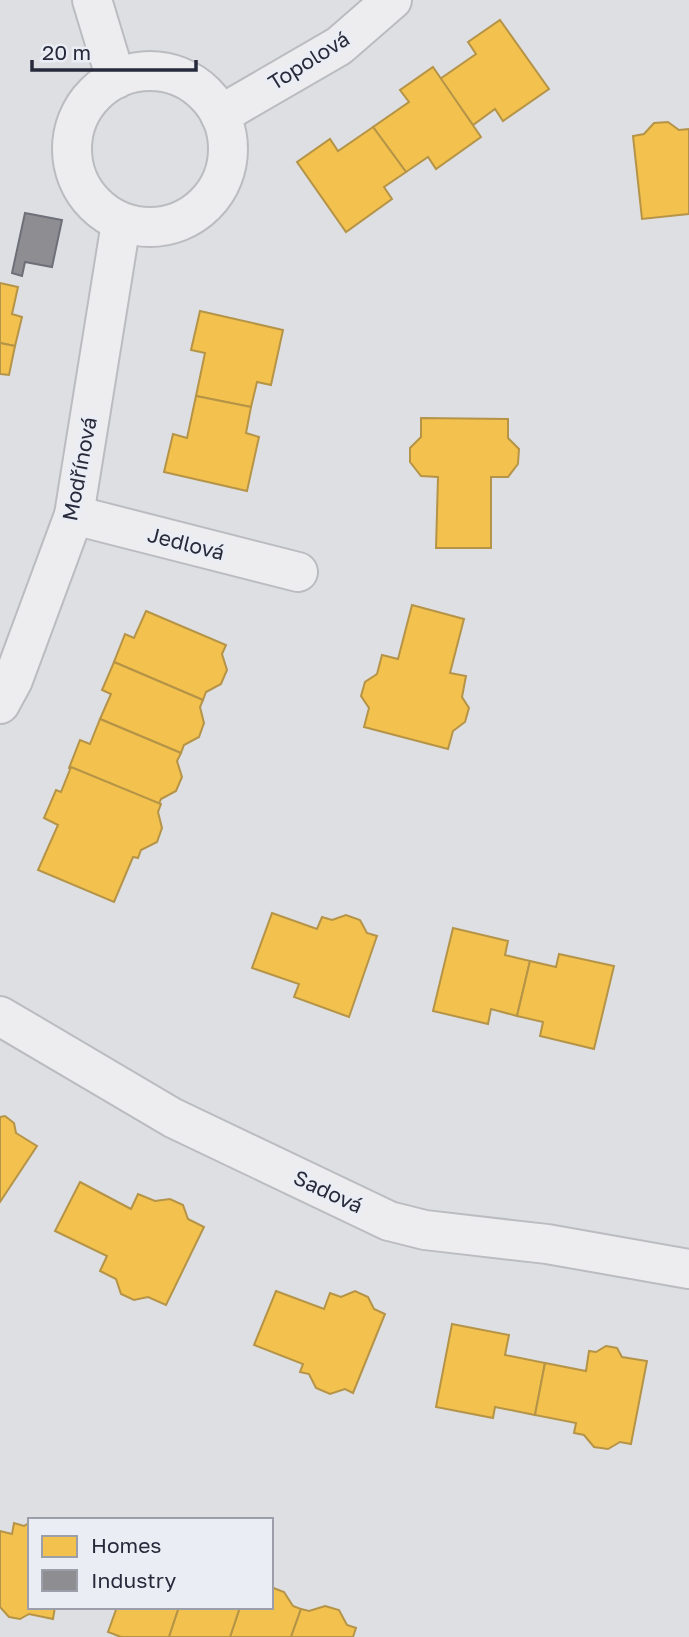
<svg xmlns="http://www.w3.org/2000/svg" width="689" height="1637" font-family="'Golos Text',sans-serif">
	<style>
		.homes { fill: #f2c14e; stroke: #b59448; stroke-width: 2 }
		.industry { fill: #8d8d92; stroke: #6e6f78; stroke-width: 2 }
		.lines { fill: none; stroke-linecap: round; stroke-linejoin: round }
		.minor-casing { stroke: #bbbcc0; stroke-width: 42 }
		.minor { stroke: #ededf0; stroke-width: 38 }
		.labels { text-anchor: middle; stroke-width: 7; stroke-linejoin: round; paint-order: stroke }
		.street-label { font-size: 21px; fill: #262a3b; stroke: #eaedf4 }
	</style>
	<rect width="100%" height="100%" fill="#dedfe3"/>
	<!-- homes -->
	<g class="homes">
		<polygon points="500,20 549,89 503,121 495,109 473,125 440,79 476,54 468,42"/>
		<polygon points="433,67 481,137 436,169 428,157 406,172 373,127 409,102 400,90"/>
		<polygon points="668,122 679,130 689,129 689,214 642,219 633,136 644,134 654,123"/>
		<polygon points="373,127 406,172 384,187 392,199 346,232 297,162 330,139 338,151"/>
		<polygon points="0,283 18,287 12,314 22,317 15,346 0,343"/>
		<polygon points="200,311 283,330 271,385 257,382 251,407 196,396 205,353 191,350"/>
		<polygon points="0,343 15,346 9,375 0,374"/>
		<polygon points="196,396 251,407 246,433 259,437 247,491 164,472 173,434 187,438"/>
		<polygon points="421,418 508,419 508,438 519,449 518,464 508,477 491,477 491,548 436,548 438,477 421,476 410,462 410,448 421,437"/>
		<polygon points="412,605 464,619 450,673 466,676 462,697 469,708 465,722 453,731 448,749 364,727 369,708 361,696 365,682 377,674 382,655 398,659"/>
		<polygon points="146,611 226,645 222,654 227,670 221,684 206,692 203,700 114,662 125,634 134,638"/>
		<polygon points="114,662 203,700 200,707 204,723 199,737 184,745 181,753 100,719 111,694 102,690"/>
		<polygon points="100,719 181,753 177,761 182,777 176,791 161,799 159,804 69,768 80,740 90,744"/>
		<polygon points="71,767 161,804 158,812 162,828 157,842 141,850 138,858 133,857 114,902 38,870 58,825 44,818 56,790 61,792"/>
		<polygon points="272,913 317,929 322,917 332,920 346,915 360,920 367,933 377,936 349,1017 294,997 299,984 252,968"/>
		<polygon points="453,928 508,941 505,955 530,961 517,1016 491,1009 488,1024 433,1011"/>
		<polygon points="559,954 614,966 594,1049 540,1036 543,1022 517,1016 530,961 556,967"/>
		<polygon points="5,1116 14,1123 16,1133 37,1146 0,1202 0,1117"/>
		<polygon points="80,1182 131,1209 138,1194 155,1201 170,1199 183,1205 188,1219 204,1227 166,1305 148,1297 134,1300 121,1294 116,1279 100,1271 107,1256 55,1231"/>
		<polygon points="276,1291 324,1309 330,1293 341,1297 355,1291 368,1297 374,1309 385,1314 353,1393 345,1389 330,1394 316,1388 309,1374 300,1372 303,1364 254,1345"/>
		<polygon points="452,1324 509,1335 505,1355 545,1363 535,1415 495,1407 493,1418 436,1407"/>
		<polygon points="606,1346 617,1348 622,1357 647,1361 631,1444 620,1442 608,1449 594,1447 584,1435 574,1433 576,1423 535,1415 545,1363 586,1371 589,1351 596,1352"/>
		<polygon points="30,1522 30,1607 55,1607 53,1619 29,1614 20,1619 9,1617 0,1607 0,1531 12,1534 14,1523 24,1526"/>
		<polygon points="271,1587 284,1592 293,1606 301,1609 291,1637 230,1637 240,1607 271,1607"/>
		<polygon points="325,1606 339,1610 347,1625 356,1628 353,1637 291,1637 301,1609 309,1611"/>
		<polygon points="117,1607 179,1607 169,1637 121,1637 108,1632"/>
		<polygon points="179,1607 240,1607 230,1637 169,1637"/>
	</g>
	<!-- industry -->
	<polygon class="industry" points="25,213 62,220 52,267 25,262 22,276 12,273"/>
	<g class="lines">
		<!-- minor casing -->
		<g class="minor-casing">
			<g id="minor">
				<polyline points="92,0 116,79"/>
				<circle cx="150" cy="149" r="78"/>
				<polyline points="220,115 339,46 392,0"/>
				<polyline points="74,515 298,572"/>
				<polyline points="0,704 13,680 74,515 121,223"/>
				<polyline points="0,1016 173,1118 389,1221 425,1230 547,1244 689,1269"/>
			</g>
		</g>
		<!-- minor -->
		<use href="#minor" class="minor"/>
	</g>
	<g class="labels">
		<!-- street labels -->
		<g class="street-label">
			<text transform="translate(309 61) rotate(-32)" y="7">Topolová</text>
			<text transform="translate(80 469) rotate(-79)" y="7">Modřínová</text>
			<text transform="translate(186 544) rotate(14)" y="7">Jedlová</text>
			<text transform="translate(328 1192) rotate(25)" y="7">Sadová</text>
		</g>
	</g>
	<!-- legend -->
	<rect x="28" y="1518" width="245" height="91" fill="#eaedf4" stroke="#9c9faa" stroke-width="2"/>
	<rect x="42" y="1536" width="35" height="21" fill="#f2c14e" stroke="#9c9faa" stroke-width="2"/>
	<text x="91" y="1553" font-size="21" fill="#262a3b">Homes</text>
	<rect x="42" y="1570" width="35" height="21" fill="#8d8d92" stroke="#9c9faa" stroke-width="2"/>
	<text x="91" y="1588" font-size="21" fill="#262a3b">Industry</text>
	<!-- scale -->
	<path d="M32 60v10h164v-10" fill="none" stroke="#262a3b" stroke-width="3.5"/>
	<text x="42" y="60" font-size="21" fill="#262a3b" stroke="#eaedf4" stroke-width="5" paint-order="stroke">20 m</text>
</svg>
